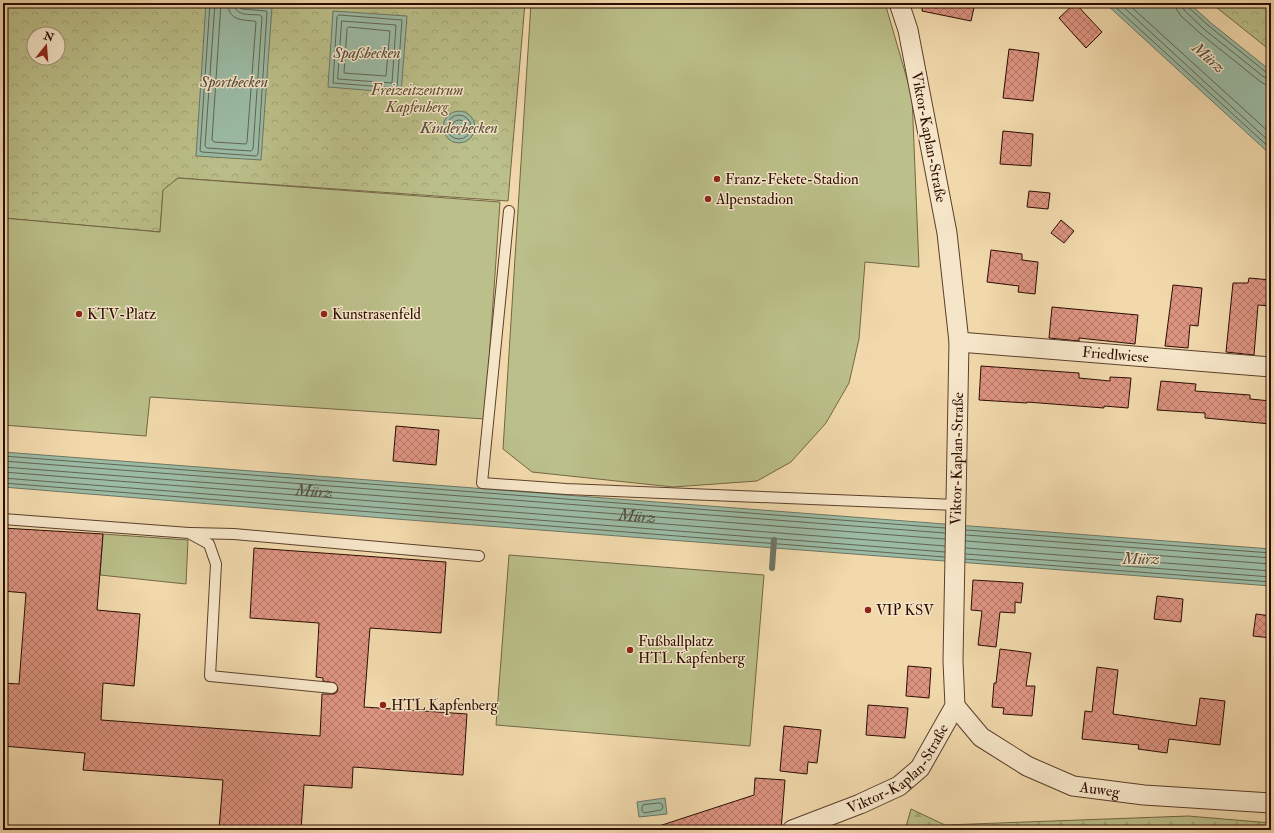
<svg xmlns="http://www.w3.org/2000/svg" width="1274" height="833" font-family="'IM FELL Double Pica',serif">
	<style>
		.forest { fill: url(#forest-firs); stroke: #736644 }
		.park { fill: url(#park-crowns); stroke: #736644; fill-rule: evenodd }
		.garden { fill: #bbbf89; stroke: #736644 }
		.water { fill: #9bbba5; stroke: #6e7563 }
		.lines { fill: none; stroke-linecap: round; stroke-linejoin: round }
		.shore { stroke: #636452; stroke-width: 1 }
		.stream { stroke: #6e7563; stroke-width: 6 }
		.building { fill: url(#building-cross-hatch); stroke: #2b0c00 }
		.service-casing { stroke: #5c3f2b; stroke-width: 12 }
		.minor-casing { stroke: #5c3f2b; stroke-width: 21 }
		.service { stroke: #f6e6c9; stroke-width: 10 }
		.minor { stroke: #f6e6c9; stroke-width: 19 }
		.poi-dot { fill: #8f2418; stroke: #f6e6c9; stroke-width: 1.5 }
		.labels { text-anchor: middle; stroke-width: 3; stroke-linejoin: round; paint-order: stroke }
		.park-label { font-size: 15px; font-style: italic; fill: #5d4b30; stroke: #f6e6c9 }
		.street-label { font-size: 15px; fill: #2b0c00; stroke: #f6e6c9 }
		.poi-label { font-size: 15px; fill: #2b0c00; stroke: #f6e6c9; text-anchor: start }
		.water-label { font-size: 16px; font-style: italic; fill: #52493a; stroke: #f6e6c9 }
	</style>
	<defs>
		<pattern id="forest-firs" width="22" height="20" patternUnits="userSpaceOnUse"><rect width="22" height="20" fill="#bbbf89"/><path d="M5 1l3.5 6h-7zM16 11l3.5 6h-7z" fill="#a1a374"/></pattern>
		<pattern id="park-crowns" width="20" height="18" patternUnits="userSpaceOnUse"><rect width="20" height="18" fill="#bbbf89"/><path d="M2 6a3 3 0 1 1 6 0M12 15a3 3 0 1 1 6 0" fill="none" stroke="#a1a374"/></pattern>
		<pattern id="building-cross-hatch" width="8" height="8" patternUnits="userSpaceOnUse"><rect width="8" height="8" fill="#dd9481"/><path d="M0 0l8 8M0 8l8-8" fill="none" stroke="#b37767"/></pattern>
	</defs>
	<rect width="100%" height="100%" fill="#f1d9ac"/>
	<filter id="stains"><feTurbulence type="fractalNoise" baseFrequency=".005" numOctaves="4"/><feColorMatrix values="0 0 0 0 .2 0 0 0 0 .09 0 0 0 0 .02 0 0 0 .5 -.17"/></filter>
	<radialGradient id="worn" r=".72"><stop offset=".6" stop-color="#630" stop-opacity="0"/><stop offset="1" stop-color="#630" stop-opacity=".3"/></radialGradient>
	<!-- forest -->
	<polygon class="forest" points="911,809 945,825 1188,816 1271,823 1271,830 905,830"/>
	<!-- park -->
	<g class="park">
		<path d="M3 3H525L508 201 178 178 163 191 160 232 3 218ZM34 34H58V58H34Z"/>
		<polygon points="1211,3 1271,3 1271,51"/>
	</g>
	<!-- garden -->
	<g class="garden">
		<polygon points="531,3 885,3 912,96 919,267 865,262 859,339 849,383 826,423 791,462 757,481 673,487 532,472 503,449"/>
		<polygon points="178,178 500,202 485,419 150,397 146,436 3,425 3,218 160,232 163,190"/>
		<polygon points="103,534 188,540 186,584 100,575"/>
		<polygon points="509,555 764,575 750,746 496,725"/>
	</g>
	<!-- water -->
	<g class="water">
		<polygon points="206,3 272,7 261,160 196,156"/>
		<polygon points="1105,3 1189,3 1211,23 1271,71 1271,155"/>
		<polygon points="333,11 407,16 401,93 328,87"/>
		<circle cx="459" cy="127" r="16"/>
		<polygon points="3,452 1271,549 1271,586 383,518 3,487"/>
		<polygon points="665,798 667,814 639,817 637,802"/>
	</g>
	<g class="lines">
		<!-- shore -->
		<g class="shore">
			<polyline points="210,3 200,151 202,152 256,156 258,154 267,12 266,11 242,9 239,7 239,3"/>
			<path d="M215 3 205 146 207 148 251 151 253 149 262 17 260 15C250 14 235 17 234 3"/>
			<path d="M221 3 212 140 214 142 246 144 247 142 256 22 254 21C241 20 228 20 228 3"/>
			<polyline points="1111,3 1271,149"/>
			<polyline points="1119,3 1271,143"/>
			<polyline points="1127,3 1271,134"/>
			<polyline points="1176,3 1177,10 1181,16 1201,34 1261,82 1266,85 1271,85"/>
			<polyline points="1182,3 1184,10 1205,30 1264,77 1271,79"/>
			<polyline points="1187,3 1188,7 1209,26 1267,73 1271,74"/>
			<polygon points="339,15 402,20 397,88 333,83 337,17"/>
			<polygon points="342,21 396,25 392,83 338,79"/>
			<polygon points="349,27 390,31 386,76 344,73 347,29"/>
			<circle cx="459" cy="127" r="12"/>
			<circle cx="459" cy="127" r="7"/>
			<polyline points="3,456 945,528"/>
			<polyline points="3,461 945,533"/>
			<path id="s1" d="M3 467 945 539"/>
			<polyline points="3,472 945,546"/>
			<polyline points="3,478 945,552"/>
			<polyline points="3,483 944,557"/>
			<polyline points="966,530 1271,553"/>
			<polyline points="966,535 1271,558"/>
			<polyline points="966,541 1271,564"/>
			<polyline points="966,548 1271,571"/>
			<polyline points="966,554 1271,577"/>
			<polyline points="965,559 1271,582"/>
			<polygon points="660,803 662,804 663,808 661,810 644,813 642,811 642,807 643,805"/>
		</g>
		<!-- stream -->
		<polyline class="stream" points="772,568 774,540"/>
	</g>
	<!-- building -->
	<g class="building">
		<polygon points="923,3 975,3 971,21 922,11"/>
		<polygon points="1075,3 1102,32 1086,48 1059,18"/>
		<polygon points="1009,49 1039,53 1033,101 1003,98"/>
		<polygon points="1003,131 1033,134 1031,166 1000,164"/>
		<polygon points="1029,191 1050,193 1048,209 1027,207"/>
		<polygon points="1061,220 1074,231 1064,243 1051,233"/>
		<polygon points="991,250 1022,254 1022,260 1038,262 1035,294 1018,292 1019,286 987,282"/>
		<polygon points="1249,278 1271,280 1271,306 1258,305 1254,355 1226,352 1233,283 1248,283"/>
		<polygon points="1173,285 1202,288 1198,326 1190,325 1188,348 1165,346"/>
		<polygon points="1052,307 1138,315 1135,344 1079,338 1079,341 1049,338"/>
		<polygon points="981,366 1079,373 1079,378 1110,381 1110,377 1131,378 1128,408 1104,406 1104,408 1027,402 1027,403 979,400"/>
		<polygon points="1161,381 1196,384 1195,391 1250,395 1250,399 1271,401 1271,424 1205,418 1205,413 1157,410"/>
		<polygon points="396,426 439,430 436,465 393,461"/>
		<polygon points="3,528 103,534 97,610 140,614 134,686 103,683 101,720 320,736 322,694 334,694 337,692 338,688 335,683 323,681 323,678 316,677 319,623 250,618 254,548 446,562 441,633 370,628 364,707 467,714 463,775 353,767 352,788 304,785 301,830 219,830 223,780 83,770 85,753 3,746 3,683 19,684 26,593 3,591"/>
		<polygon points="973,580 1023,583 1021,603 1015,602 1015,613 1000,612 996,647 978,645 982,611 971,610"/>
		<polygon points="1157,596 1183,599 1181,622 1154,619"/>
		<polygon points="1256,614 1271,616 1271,638 1253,636"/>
		<polygon points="1000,649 1031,653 1026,686 1035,686 1032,716 1003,714 1004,708 992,707 994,683 996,683"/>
		<polygon points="908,666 931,668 929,698 906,696"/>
		<polygon points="1097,667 1118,670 1113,714 1196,726 1200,698 1225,701 1220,745 1169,739 1167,753 1138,749 1139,745 1082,739 1085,711 1092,712"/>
		<polygon points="868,705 908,708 905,738 866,735"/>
		<polygon points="784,726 821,730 817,763 808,762 807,774 780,771"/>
		<polygon points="755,778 785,780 781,830 657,830 656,827 754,795"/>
	</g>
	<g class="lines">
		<!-- service casing -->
		<g class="service-casing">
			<g id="service">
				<polyline points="509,211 482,483 566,489 956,505"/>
				<polyline points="3,519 189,533 209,544 216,564 210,676 332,688"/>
				<polyline points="191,533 234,534 479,556"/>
			</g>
		</g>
		<!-- minor casing -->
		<g class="minor-casing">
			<g id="minor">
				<path id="s2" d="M959 342 1271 367"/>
				<path id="s3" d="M955 706 981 737 1027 766 1073 786 1144 795 1271 803"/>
				<path id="s4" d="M792 830 860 804 899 786 920 768 955 706 953 661 959 342 947 233 908 30 899 3"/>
			</g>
		</g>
		<!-- service -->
		<use href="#service" class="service"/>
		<!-- minor -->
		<use href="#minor" class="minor"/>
	</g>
	<!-- markers -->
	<g class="poi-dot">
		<circle cx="717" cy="179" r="4"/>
		<circle cx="708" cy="199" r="4"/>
		<circle cx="79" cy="314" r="4"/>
		<circle cx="324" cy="314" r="4"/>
		<circle cx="868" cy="610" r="4"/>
		<circle cx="630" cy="650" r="4"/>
		<circle cx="383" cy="705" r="4"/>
	</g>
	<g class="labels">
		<!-- park labels -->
		<g class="park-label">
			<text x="417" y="95">Freizeitzentrum<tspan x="417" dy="17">Kapfenberg</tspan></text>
		</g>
		<!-- street labels -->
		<g class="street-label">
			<text transform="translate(929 137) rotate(79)" y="5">Viktor-Kaplan-Straße</text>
			<text dy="5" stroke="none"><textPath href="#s2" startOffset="157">Friedlwiese</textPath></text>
			<text dy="5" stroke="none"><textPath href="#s4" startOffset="462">Viktor-Kaplan-Straße</textPath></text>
			<text dy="5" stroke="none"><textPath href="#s4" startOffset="126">Viktor-Kaplan-Straße</textPath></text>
			<text dy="5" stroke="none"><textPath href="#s3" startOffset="172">Auweg</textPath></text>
		</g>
		<!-- poi labels -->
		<g class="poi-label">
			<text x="725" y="184">Franz-Fekete-Stadion</text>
			<text x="716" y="204">Alpenstadion</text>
			<text x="87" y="319">KTV-Platz</text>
			<text x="332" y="319">Kunstrasenfeld</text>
			<text x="876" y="615">VIP KSV</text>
			<text x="638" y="646">Fußballplatz<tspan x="638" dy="17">HTL Kapfenberg</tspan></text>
			<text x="391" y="710">HTL Kapfenberg</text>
		</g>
		<!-- water labels -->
		<g class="water-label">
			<text x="367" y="58">Spaßbecken</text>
			<text transform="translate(1209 57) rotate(41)" y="6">Mürz</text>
			<text x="234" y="87">Sportbecken</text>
			<text x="459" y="133">Kinderbecken</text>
			<text dy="6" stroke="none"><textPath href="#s1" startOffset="312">Mürz</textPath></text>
			<text dy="6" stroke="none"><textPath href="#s1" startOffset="636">Mürz</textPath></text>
			<text x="1141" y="564">Mürz</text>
		</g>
	</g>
	<!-- margin -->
	<rect width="1274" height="833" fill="none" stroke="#f1d9ac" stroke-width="16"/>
	<rect x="4" y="4" width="1266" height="825" fill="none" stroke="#2b0c00" stroke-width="2"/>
	<rect x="8" y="8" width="1258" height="817" fill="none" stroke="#2b0c00"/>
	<!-- north arrow -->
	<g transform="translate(46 46) rotate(17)"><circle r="19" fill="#f6e6c9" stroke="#a58f79"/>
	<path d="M0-3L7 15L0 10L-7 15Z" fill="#8f2418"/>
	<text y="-6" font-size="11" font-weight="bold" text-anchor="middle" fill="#2b0c00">N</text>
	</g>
	<rect width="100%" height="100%" filter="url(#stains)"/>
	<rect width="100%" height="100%" fill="url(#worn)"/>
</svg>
